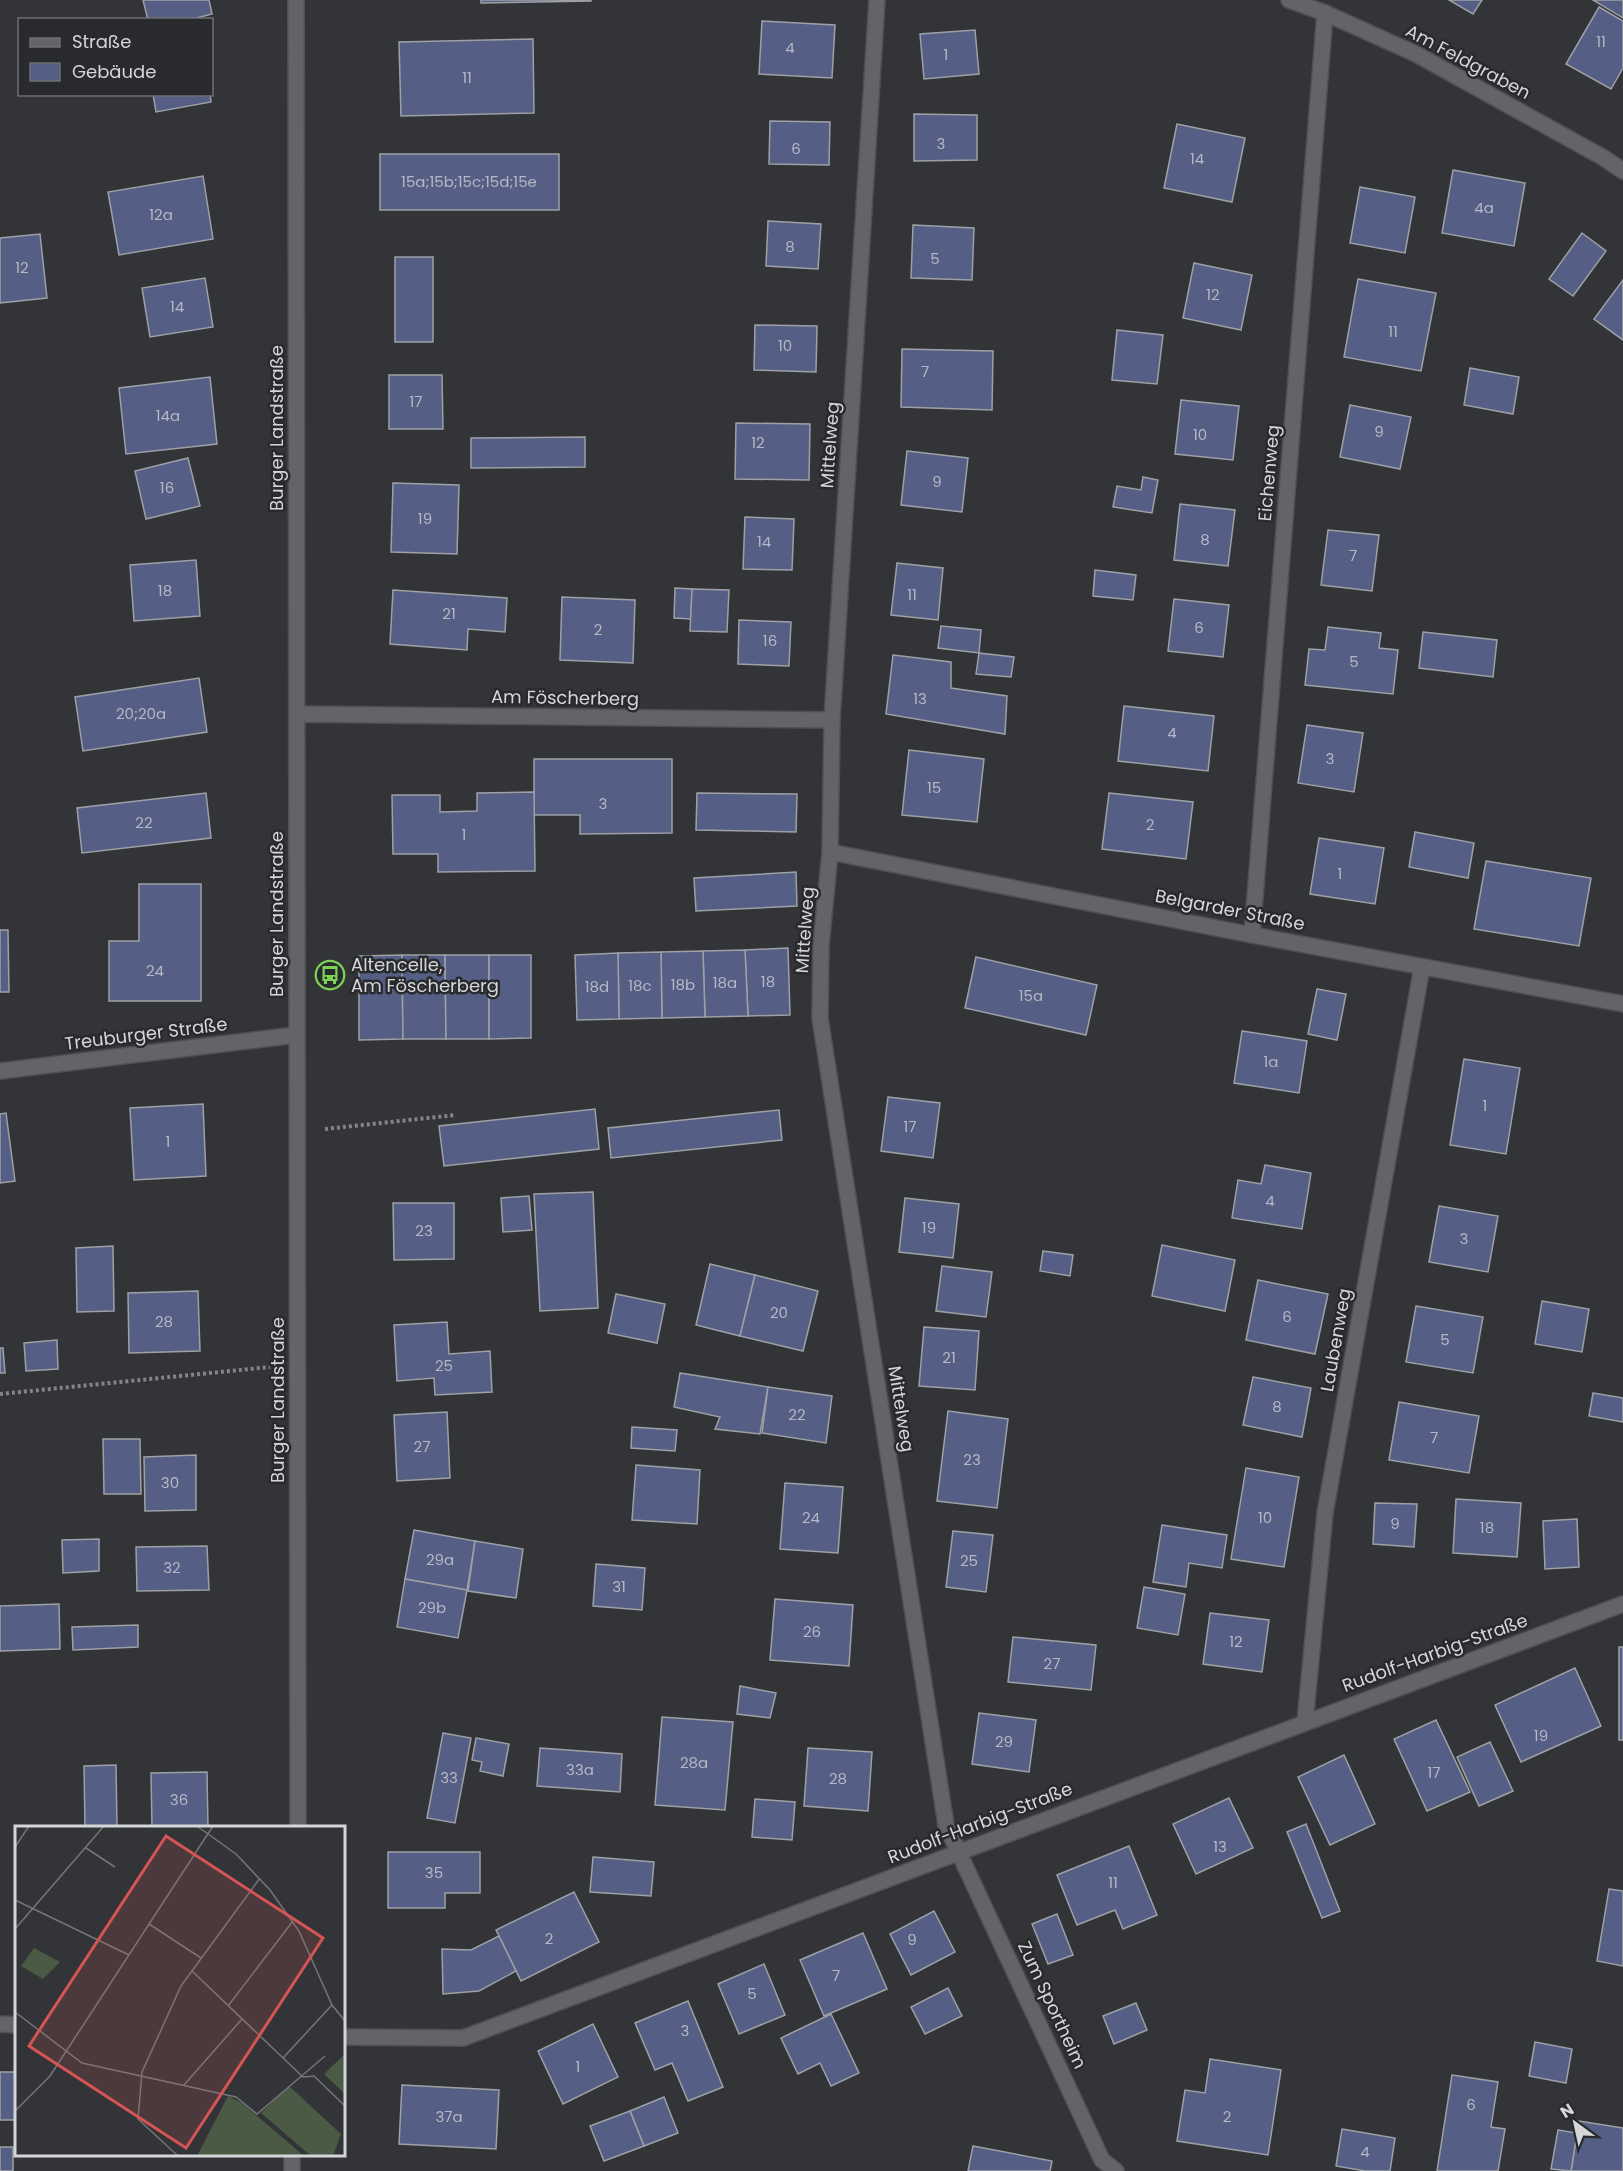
<svg xmlns="http://www.w3.org/2000/svg" width="1623" height="2171" font-family="Poppins,sans-serif">
	<style>
		.building { fill: #555f86; stroke: #9ea0a4; stroke-width: 1.5 }
		.lines { fill: none; stroke-linecap: round; stroke-linejoin: round }
		.minor-casing { stroke: #4f5053; stroke-width: 18 }
		.tertiary-casing { stroke: #4f5053; stroke-width: 18 }
		.path { stroke: #848588; stroke-width: 4; stroke-dasharray: 3 3; stroke-linecap: butt }
		.minor { stroke: #636468; stroke-width: 15 }
		.tertiary { stroke: #636468; stroke-width: 15 }
		.labels { text-anchor: middle; stroke-width: 5; stroke-linejoin: round; paint-order: stroke }
		.number-label { font-size: 15px; fill: #b5b8c4 }
		.street-label { font-size: 18px; fill: #d5d6d8; stroke: #292a2e }
		.poi-label { font-size: 18px; fill: #d5d6d8; stroke: #292a2e; text-anchor: start }
		.inset-road { fill: none; stroke: #747578; stroke-width: 1.5 }
		.view { fill: #d65454; fill-opacity: 0.15; stroke: #d65454; stroke-width: 3 }
		.inset-edge { fill: none; stroke: #d5d6d8; stroke-width: 3 }
	</style>
	<rect width="100%" height="100%" fill="#333438"/>
	<!-- building -->
	<g class="building">
		<polygon points="143,0 209,0 212,14 189,20 148,20"/>
		<polygon points="481,0 591,0 591,1 481,3"/>
		<polygon points="1449,0 1482,0 1473,14"/>
		<polygon points="1593,0 1623,0 1623,18"/>
		<polygon points="1599,7 1623,21 1623,68 1611,89 1566,64"/>
		<polygon points="762,21 835,25 832,78 759,74"/>
		<polygon points="975,30 979,74 924,79 920,34"/>
		<polygon points="533,39 534,113 401,116 399,42"/>
		<polygon points="153,94 210,94 211,102 156,112"/>
		<polygon points="914,114 977,115 977,160 914,161"/>
		<polygon points="770,121 830,122 829,165 769,164"/>
		<polygon points="1177,124 1245,138 1232,202 1164,188"/>
		<rect x="380" y="154" width="179" height="56"/>
		<polygon points="1453,170 1525,183 1514,246 1442,233"/>
		<polygon points="203,176 213,239 119,255 108,192"/>
		<polygon points="1360,187 1415,197 1405,253 1350,243"/>
		<polygon points="768,221 821,224 818,269 766,266"/>
		<polygon points="913,225 974,228 972,280 911,278"/>
		<polygon points="1582,233 1606,251 1573,296 1549,279"/>
		<polygon points="40,234 47,298 0,303 0,238"/>
		<rect x="395" y="257" width="38" height="85"/>
		<polygon points="1194,263 1252,275 1241,330 1183,318"/>
		<polygon points="205,278 213,327 150,337 142,288"/>
		<polygon points="1358,279 1436,293 1421,371 1344,357"/>
		<polygon points="1623,280 1623,340 1594,319"/>
		<polygon points="755,325 817,326 816,372 754,370"/>
		<polygon points="1117,330 1163,335 1157,384 1112,380"/>
		<polygon points="902,349 993,351 992,410 901,407"/>
		<polygon points="1470,368 1519,377 1513,414 1464,405"/>
		<polygon points="389,375 442,375 443,429 389,429"/>
		<polygon points="210,377 217,444 126,454 119,388"/>
		<polygon points="1181,400 1239,406 1233,460 1175,454"/>
		<polygon points="1350,405 1411,417 1400,469 1340,457"/>
		<polygon points="736,423 810,424 809,480 735,479"/>
		<polygon points="585,437 585,467 471,468 471,438"/>
		<polygon points="907,451 968,458 962,512 901,505"/>
		<polygon points="188,458 200,506 146,519 135,471"/>
		<polygon points="1143,477 1158,480 1152,513 1113,507 1117,486 1141,490"/>
		<polygon points="393,483 459,485 457,554 391,552"/>
		<polygon points="1180,504 1235,510 1228,566 1174,560"/>
		<polygon points="745,517 794,519 792,570 743,569"/>
		<polygon points="1328,530 1379,535 1372,591 1321,585"/>
		<polygon points="196,560 200,616 134,621 130,565"/>
		<polygon points="897,563 943,568 938,620 891,615"/>
		<polygon points="1095,570 1136,575 1133,600 1093,596"/>
		<polygon points="675,588 692,589 691,619 674,618"/>
		<polygon points="692,589 729,590 727,632 690,631"/>
		<polygon points="393,590 507,598 505,632 468,629 467,650 390,644"/>
		<polygon points="562,597 635,600 633,663 560,660"/>
		<polygon points="1174,599 1229,605 1223,657 1168,651"/>
		<polygon points="739,620 791,622 789,666 738,664"/>
		<polygon points="941,626 981,630 979,653 938,648"/>
		<polygon points="1328,627 1381,633 1379,648 1398,650 1393,694 1305,685 1309,649 1325,650"/>
		<polygon points="1423,632 1497,640 1493,677 1419,668"/>
		<polygon points="979,653 1014,657 1011,677 976,674"/>
		<polygon points="893,655 951,662 951,688 1007,696 1005,734 886,714"/>
		<polygon points="199,678 207,732 83,751 75,697"/>
		<polygon points="1124,706 1214,716 1208,771 1118,761"/>
		<polygon points="1307,725 1363,733 1354,792 1298,783"/>
		<polygon points="909,750 984,759 977,822 902,815"/>
		<polygon points="534,759 672,759 672,833 580,834 580,815 534,815"/>
		<polygon points="534,792 535,871 438,872 438,854 393,854 392,795 440,795 440,812 477,811 477,793"/>
		<polygon points="206,793 211,838 82,853 77,808"/>
		<polygon points="697,793 797,794 796,832 696,830"/>
		<polygon points="1109,793 1193,802 1186,859 1102,849"/>
		<polygon points="1415,832 1474,843 1468,878 1409,867"/>
		<polygon points="1319,838 1384,848 1375,904 1310,894"/>
		<polygon points="1486,861 1591,878 1579,946 1474,929"/>
		<polygon points="796,872 797,906 696,911 694,878"/>
		<polygon points="139,884 201,884 201,1001 109,1001 109,941 139,941"/>
		<polygon points="0,930 8,930 9,992 0,992"/>
		<polygon points="788,948 790,1015 748,1016 745,950"/>
		<polygon points="745,950 748,1016 705,1017 703,951"/>
		<polygon points="703,951 705,1017 662,1018 661,952"/>
		<polygon points="661,952 662,1018 619,1019 618,953"/>
		<polygon points="618,953 619,1019 577,1020 575,955"/>
		<polygon points="402,955 403,1039 359,1040 359,956"/>
		<polygon points="402,955 445,955 446,1039 403,1039"/>
		<polygon points="445,955 489,955 489,1039 446,1039"/>
		<polygon points="489,955 531,955 531,1038 489,1039"/>
		<polygon points="976,957 1097,985 1086,1035 965,1008"/>
		<polygon points="1317,989 1346,994 1337,1040 1308,1034"/>
		<polygon points="1242,1031 1307,1041 1299,1093 1234,1083"/>
		<polygon points="1464,1059 1520,1068 1506,1154 1450,1145"/>
		<polygon points="888,1097 940,1103 933,1158 881,1151"/>
		<polygon points="203,1104 206,1176 134,1180 130,1108"/>
		<polygon points="595,1109 599,1149 444,1166 439,1126"/>
		<polygon points="779,1110 782,1140 611,1158 608,1128"/>
		<polygon points="6,1113 15,1181 0,1183 0,1114"/>
		<polygon points="1265,1165 1311,1173 1302,1229 1232,1218 1238,1180 1261,1184"/>
		<polygon points="593,1192 598,1308 540,1311 534,1194"/>
		<polygon points="529,1196 532,1230 503,1232 501,1198"/>
		<polygon points="905,1198 959,1204 953,1258 899,1252"/>
		<polygon points="393,1203 454,1203 454,1259 394,1260"/>
		<polygon points="1439,1206 1498,1216 1488,1272 1429,1262"/>
		<polygon points="1162,1245 1235,1260 1225,1311 1152,1296"/>
		<polygon points="113,1246 114,1311 77,1312 76,1248"/>
		<polygon points="1043,1251 1073,1255 1070,1276 1040,1271"/>
		<polygon points="710,1264 755,1275 740,1336 696,1325"/>
		<polygon points="942,1266 992,1272 986,1317 936,1311"/>
		<polygon points="755,1275 818,1291 803,1351 740,1336"/>
		<polygon points="1258,1280 1328,1294 1315,1354 1246,1340"/>
		<polygon points="198,1291 200,1351 129,1353 128,1293"/>
		<polygon points="616,1294 665,1304 657,1343 608,1333"/>
		<polygon points="1542,1301 1589,1309 1582,1352 1535,1344"/>
		<polygon points="1416,1306 1483,1317 1473,1373 1406,1362"/>
		<polygon points="447,1322 449,1354 490,1351 492,1392 435,1395 434,1378 397,1381 394,1325"/>
		<polygon points="924,1327 979,1331 975,1390 919,1386"/>
		<polygon points="57,1340 58,1369 26,1371 24,1343"/>
		<polygon points="0,1348 3,1348 5,1373 0,1373"/>
		<polygon points="680,1373 768,1387 760,1434 715,1429 720,1417 674,1407"/>
		<polygon points="1253,1377 1311,1388 1302,1437 1243,1425"/>
		<polygon points="768,1387 832,1396 826,1443 762,1433"/>
		<polygon points="1593,1393 1623,1398 1623,1422 1589,1416"/>
		<polygon points="1399,1402 1479,1416 1469,1473 1389,1460"/>
		<polygon points="948,1411 1008,1419 997,1508 937,1501"/>
		<polygon points="447,1412 450,1478 397,1481 394,1415"/>
		<polygon points="632,1427 677,1430 675,1451 631,1448"/>
		<polygon points="103,1439 140,1439 141,1494 104,1494"/>
		<polygon points="196,1455 196,1510 145,1511 144,1457"/>
		<polygon points="636,1465 700,1470 697,1524 632,1520"/>
		<polygon points="1246,1468 1299,1477 1284,1567 1231,1559"/>
		<polygon points="785,1483 843,1487 838,1553 780,1549"/>
		<polygon points="1456,1499 1521,1503 1517,1557 1453,1553"/>
		<polygon points="1375,1503 1417,1504 1414,1547 1373,1544"/>
		<polygon points="1577,1519 1579,1567 1545,1569 1543,1521"/>
		<polygon points="1162,1525 1227,1535 1222,1568 1189,1563 1186,1587 1153,1582"/>
		<polygon points="414,1530 475,1541 467,1590 405,1579"/>
		<polygon points="953,1531 993,1535 986,1592 946,1587"/>
		<polygon points="99,1539 99,1571 63,1573 62,1540"/>
		<polygon points="475,1541 523,1549 516,1598 468,1591"/>
		<polygon points="207,1546 209,1590 137,1591 136,1547"/>
		<polygon points="596,1564 645,1568 642,1610 593,1606"/>
		<polygon points="405,1579 467,1590 458,1638 397,1627"/>
		<polygon points="1144,1587 1185,1594 1178,1635 1137,1628"/>
		<polygon points="775,1599 853,1605 849,1666 770,1660"/>
		<polygon points="59,1604 60,1649 0,1651 0,1606"/>
		<polygon points="1210,1613 1269,1620 1262,1672 1203,1664"/>
		<polygon points="138,1625 138,1647 73,1650 72,1627"/>
		<polygon points="1013,1637 1096,1645 1091,1690 1008,1682"/>
		<rect x="1619" y="1647" width="4" height="93"/>
		<polygon points="1575,1668 1601,1726 1521,1762 1495,1705"/>
		<polygon points="740,1686 776,1693 770,1718 737,1714"/>
		<polygon points="979,1713 1036,1720 1029,1772 972,1764"/>
		<polygon points="662,1717 733,1722 725,1810 655,1805"/>
		<polygon points="1436,1720 1470,1792 1427,1811 1394,1739"/>
		<polygon points="443,1733 471,1738 455,1823 427,1818"/>
		<polygon points="476,1738 509,1744 503,1776 480,1771 482,1762 472,1760"/>
		<polygon points="1490,1742 1513,1791 1479,1806 1457,1757"/>
		<polygon points="540,1748 622,1754 620,1792 537,1786"/>
		<polygon points="808,1748 872,1752 868,1811 804,1806"/>
		<polygon points="1344,1755 1375,1824 1330,1845 1298,1777"/>
		<polygon points="116,1765 117,1828 85,1828 84,1766"/>
		<polygon points="207,1772 208,1828 152,1828 151,1773"/>
		<polygon points="1229,1798 1253,1848 1196,1874 1173,1824"/>
		<polygon points="755,1799 795,1802 792,1840 752,1837"/>
		<polygon points="1306,1824 1340,1911 1322,1918 1287,1832"/>
		<polygon points="1129,1846 1157,1915 1123,1929 1115,1910 1077,1925 1057,1875"/>
		<polygon points="388,1852 480,1852 480,1893 445,1893 445,1908 388,1908"/>
		<polygon points="593,1857 654,1862 651,1896 590,1892"/>
		<polygon points="1609,1889 1623,1891 1623,1966 1597,1961"/>
		<polygon points="574,1892 599,1942 521,1981 496,1930"/>
		<polygon points="934,1911 955,1952 911,1975 890,1934"/>
		<polygon points="1057,1914 1073,1955 1048,1964 1032,1924"/>
		<polygon points="863,1933 887,1989 824,2016 800,1960"/>
		<polygon points="499,1936 516,1971 479,1991 443,1994 442,1949 471,1950"/>
		<polygon points="764,1964 785,2015 739,2034 718,1984"/>
		<polygon points="948,1988 962,2016 925,2034 911,2007"/>
		<polygon points="688,2001 723,2087 688,2101 672,2063 655,2070 635,2023"/>
		<polygon points="1136,2003 1147,2030 1114,2044 1103,2016"/>
		<polygon points="831,2014 859,2073 831,2086 820,2063 798,2074 781,2038"/>
		<polygon points="593,2024 618,2077 563,2104 538,2051"/>
		<polygon points="1535,2042 1572,2049 1566,2083 1529,2076"/>
		<polygon points="1210,2059 1281,2070 1268,2155 1177,2141 1185,2090 1205,2093"/>
		<rect x="0" y="2072" width="16" height="48"/>
		<polygon points="1452,2075 1498,2082 1491,2127 1505,2129 1498,2171 1437,2171"/>
		<polygon points="402,2085 499,2090 496,2149 399,2144"/>
		<polygon points="664,2097 678,2133 644,2146 630,2111"/>
		<polygon points="630,2111 644,2146 604,2161 590,2126"/>
		<polygon points="1579,2121 1623,2128 1623,2171 1571,2171"/>
		<polygon points="1342,2129 1395,2138 1390,2171 1365,2171 1336,2166"/>
		<polygon points="1558,2130 1577,2133 1571,2171 1551,2169"/>
		<polygon points="973,2146 1052,2161 1050,2171 968,2171"/>
		<rect x="0" y="2147" width="13" height="24"/>
	</g>
	<g class="lines">
		<!-- minor casing -->
		<g class="minor-casing">
			<g id="minor">
				<polyline points="877,0 832,720 830,852 821,946 820,1018 946,1825 1102,2160 1116,2171"/>
				<polyline points="1289,0 1325,13 1416,54 1604,158 1623,171"/>
				<polyline points="297,714 832,720"/>
				<polyline points="830,852 1252,935 1623,1004"/>
				<polyline points="1252,935 1325,13"/>
				<polyline points="0,1071 296,1035"/>
				<polyline points="1305,1722 1325,1513 1422,967"/>
				<polyline points="0,2024 16,2025"/>
				<polyline points="344,2037 463,2038 1623,1604"/>
			</g>
		</g>
		<!-- tertiary casing -->
		<g class="tertiary-casing">
			<g id="tertiary">
				<polyline points="296,0 298,1828"/>
				<polyline points="292,2171 292,2154"/>
			</g>
		</g>
		<!-- path -->
		<g class="path">
			<polyline points="325,1129 456,1115"/>
			<polyline points="0,1394 270,1367"/>
		</g>
		<!-- minor -->
		<use href="#minor" class="minor"/>
		<!-- tertiary -->
		<use href="#tertiary" class="tertiary"/>
	</g>
	<!-- icons -->
	<defs>
		<g id="bus-ring" transform="scale(1.5)"><circle r="9.5" fill="#292a2e" stroke="#7dd154" stroke-width="1.5"/><path d="M-5-6H5V4H4V6H2V4H-2V6H-4V4H-5ZM-3.5-4V0h7V-4ZM-3.5 1.2v1.5H-2V1.2ZM2 1.2v1.5H3.5V1.2Z" fill="#7dd154"/></g>
	</defs>
	<g fill-rule="evenodd">
		<use href="#bus-ring" x="330" y="975"/>
	</g>
	<g class="labels">
		<!-- number labels -->
		<g class="number-label">
			<text x="1601" y="47">11</text>
			<text x="790" y="53">4</text>
			<text x="946" y="60">1</text>
			<text x="467" y="83">11</text>
			<text x="941" y="149">3</text>
			<text x="796" y="154">6</text>
			<text x="1197" y="164">14</text>
			<text x="469" y="187">15a;15b;15c;15d;15e</text>
			<text x="1484" y="213">4a</text>
			<text x="161" y="220">12a</text>
			<text x="790" y="252">8</text>
			<text x="935" y="264">5</text>
			<text x="22" y="273">12</text>
			<text x="1213" y="300">12</text>
			<text x="177" y="312">14</text>
			<text x="1393" y="337">11</text>
			<text x="785" y="351">10</text>
			<text x="925" y="377">7</text>
			<text x="416" y="407">17</text>
			<text x="168" y="421">14a</text>
			<text x="1379" y="437">9</text>
			<text x="1200" y="440">10</text>
			<text x="758" y="448">12</text>
			<text x="937" y="487">9</text>
			<text x="167" y="493">16</text>
			<text x="425" y="524">19</text>
			<text x="1205" y="545">8</text>
			<text x="764" y="547">14</text>
			<text x="1353" y="561">7</text>
			<text x="165" y="596">18</text>
			<text x="912" y="600">11</text>
			<text x="449" y="619">21</text>
			<text x="1199" y="633">6</text>
			<text x="598" y="635">2</text>
			<text x="770" y="646">16</text>
			<text x="1354" y="667">5</text>
			<text x="920" y="704">13</text>
			<text x="141" y="719">20;20a</text>
			<text x="1172" y="738">4</text>
			<text x="1330" y="764">3</text>
			<text x="934" y="793">15</text>
			<text x="603" y="809">3</text>
			<text x="144" y="828">22</text>
			<text x="1150" y="830">2</text>
			<text x="464" y="840">1</text>
			<text x="1340" y="879">1</text>
			<text x="155" y="976">24</text>
			<text x="768" y="987">18</text>
			<text x="725" y="988">18a</text>
			<text x="683" y="990">18b</text>
			<text x="640" y="991">18c</text>
			<text x="597" y="992">18d</text>
			<text x="1031" y="1001">15a</text>
			<text x="1271" y="1067">1a</text>
			<text x="1485" y="1111">1</text>
			<text x="910" y="1132">17</text>
			<text x="168" y="1147">1</text>
			<text x="1270" y="1206">4</text>
			<text x="929" y="1233">19</text>
			<text x="424" y="1236">23</text>
			<text x="1464" y="1244">3</text>
			<text x="779" y="1318">20</text>
			<text x="1287" y="1322">6</text>
			<text x="164" y="1327">28</text>
			<text x="1445" y="1345">5</text>
			<text x="949" y="1363">21</text>
			<text x="444" y="1371">25</text>
			<text x="1277" y="1412">8</text>
			<text x="797" y="1420">22</text>
			<text x="1434" y="1443">7</text>
			<text x="422" y="1452">27</text>
			<text x="972" y="1465">23</text>
			<text x="170" y="1488">30</text>
			<text x="811" y="1523">24</text>
			<text x="1265" y="1523">10</text>
			<text x="1395" y="1529">9</text>
			<text x="1487" y="1533">18</text>
			<text x="440" y="1565">29a</text>
			<text x="969" y="1566">25</text>
			<text x="172" y="1573">32</text>
			<text x="619" y="1592">31</text>
			<text x="432" y="1613">29b</text>
			<text x="812" y="1637">26</text>
			<text x="1236" y="1647">12</text>
			<text x="1052" y="1669">27</text>
			<text x="1541" y="1741">19</text>
			<text x="1004" y="1747">29</text>
			<text x="694" y="1768">28a</text>
			<text x="580" y="1775">33a</text>
			<text x="1434" y="1778">17</text>
			<text x="449" y="1783">33</text>
			<text x="838" y="1784">28</text>
			<text x="179" y="1805">36</text>
			<text x="1220" y="1852">13</text>
			<text x="434" y="1878">35</text>
			<text x="1113" y="1888">11</text>
			<text x="549" y="1944">2</text>
			<text x="912" y="1945">9</text>
			<text x="836" y="1981">7</text>
			<text x="752" y="1999">5</text>
			<text x="685" y="2036">3</text>
			<text x="578" y="2072">1</text>
			<text x="1471" y="2110">6</text>
			<text x="449" y="2122">37a</text>
			<text x="1227" y="2122">2</text>
			<text x="1365" y="2157">4</text>
		</g>
		<!-- street labels -->
		<g class="street-label">
			<text transform="translate(1468 62) rotate(28)" y="6">Am Feldgraben</text>
			<text transform="translate(277 428) rotate(-90)" y="6">Burger Landstraße</text>
			<text transform="translate(830 445) rotate(-86)" y="6">Mittelweg</text>
			<text transform="translate(1269 473) rotate(-85)" y="6">Eichenweg</text>
			<text transform="translate(565 698) rotate(1)" y="6">Am Föscherberg</text>
			<text transform="translate(1230 910) rotate(11)" y="6">Belgarder Straße</text>
			<text transform="translate(277 914) rotate(-90)" y="6">Burger Landstraße</text>
			<text transform="translate(805 930) rotate(-86)" y="6">Mittelweg</text>
			<text transform="translate(146 1034) rotate(-7)" y="6">Treuburger Straße</text>
			<text transform="translate(1336 1340) rotate(-80)" y="6">Laubenweg</text>
			<text transform="translate(278 1400) rotate(-90)" y="6">Burger Landstraße</text>
			<text transform="translate(901 1409) rotate(81)" y="6">Mittelweg</text>
			<text transform="translate(1435 1653) rotate(-20)" y="6">Rudolf-Harbig-Straße</text>
			<text transform="translate(980 1823) rotate(-21)" y="6">Rudolf-Harbig-Straße</text>
			<text transform="translate(1052 2005) rotate(65)" y="6">Zum Sportheim</text>
		</g>
		<!-- poi labels -->
		<g class="poi-label">
			<text x="351" y="971">Altencelle,<tspan x="351" dy="21">Am Föscherberg</tspan></text>
		</g>
	</g>
	<!-- overview -->
	<g transform="translate(15 1826)">
		<rect width="330" height="330" fill="#333438"/>
		<path d="M19 122 45 136 28 153 6 140ZM330 228V268L309 248ZM274 260 326 308 318 330H296L246 287ZM213 270 227 277 289 330H182Z" fill="#4b5a45"/>
		<path class="inset-road" d="M182 0 221 28 255 64 284 105 317 179 330 195M0 21 14 0M71 22 100 41M0 74 114 129M134 98 186 132M0 103 89 0M177 145 288 251 299 250 330 280M213 180 278 95M0 186 67 237 221 271 242 288 310 230M268 232 317 179M169 259 227 193M0 285 35 250 198 0M163 330 123 293 127 246 166 160 245 52"/>
		<path class="view" d="M151 10 308 112 171 322 14 220Z"/>
		<rect width="330" height="330" class="inset-edge"/>
	</g>
	<!-- legend -->
	<rect x="18" y="18" width="195" height="78" fill="#292a2e" stroke="#6e6f72" stroke-width="1.5"/>
	<rect x="30" y="38" width="30" height="9" fill="#636468" stroke="#6e6f72" stroke-width="1.5"/>
	<text x="72" y="48" font-size="18" fill="#d5d6d8">Straße</text>
	<rect x="30" y="63" width="30" height="18" fill="#555f86" stroke="#6e6f72" stroke-width="1.5"/>
	<text x="72" y="78" font-size="18" fill="#d5d6d8">Gebäude</text>
	<!-- north arrow -->
	<g transform="translate(1575 2123) rotate(327)" stroke="#292a2e" stroke-width="4.5" paint-order="stroke">
	<path d="M0-4.5L10 22L0 15L-10 22Z" fill="#d5d6d8"/>
	<text y="-9" font-size="16" font-weight="bold" text-anchor="middle" fill="#d5d6d8">N</text>
	</g>
</svg>
